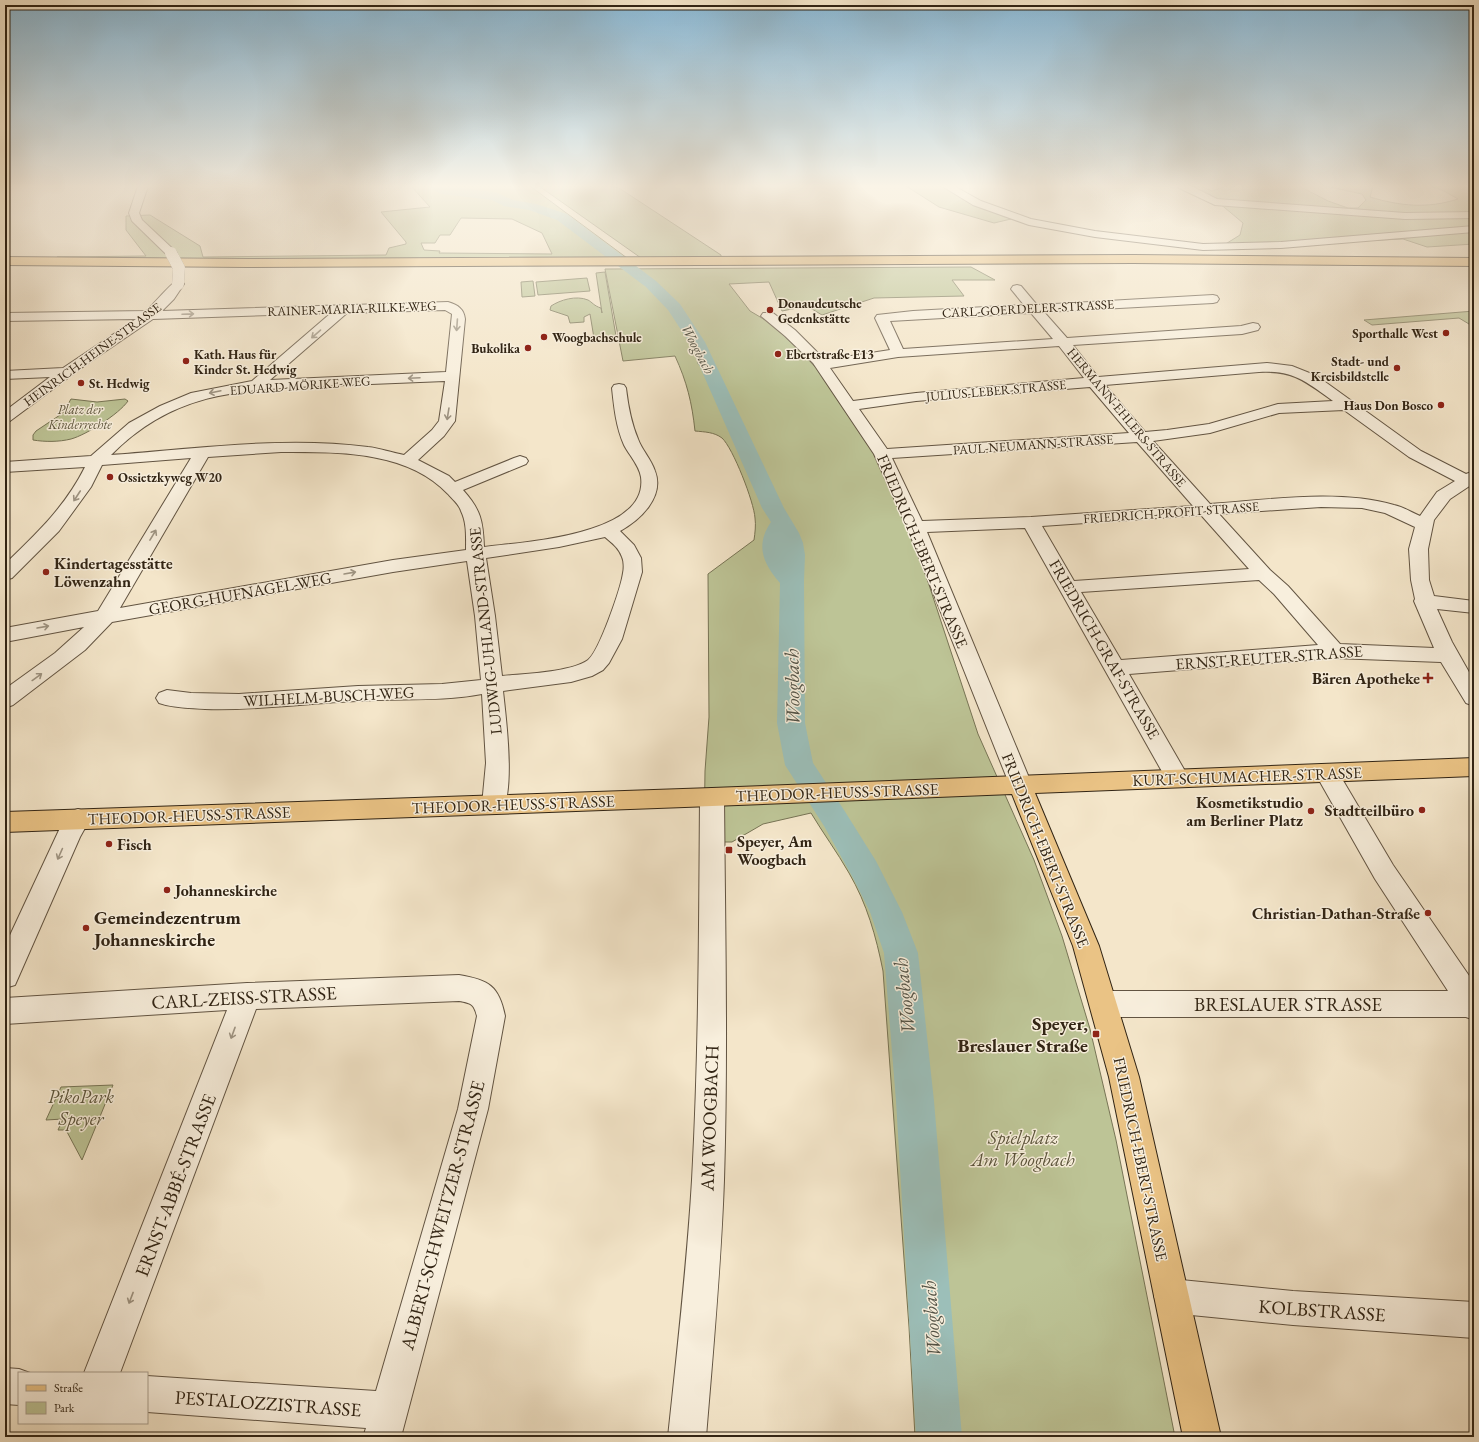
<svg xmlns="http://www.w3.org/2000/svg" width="1479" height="1442" font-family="'EB Garamond',serif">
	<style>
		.green { fill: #bdc496; stroke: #777455; fill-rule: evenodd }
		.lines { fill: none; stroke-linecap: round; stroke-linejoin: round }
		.stream { stroke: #718177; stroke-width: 3 }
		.river { fill: #9cbfb9; fill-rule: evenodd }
		.minor-casing { stroke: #625442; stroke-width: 2 }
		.major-casing { stroke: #312414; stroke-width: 2 }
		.highway-casing { stroke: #312414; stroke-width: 2 }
		.minor { fill: #f8efdd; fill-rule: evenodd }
		.major { fill: #eac385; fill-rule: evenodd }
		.highway { fill: #eac385; fill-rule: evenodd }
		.minor-bridge-casing { stroke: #625442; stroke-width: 12; stroke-linecap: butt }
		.minor-bridge { stroke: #f8efdd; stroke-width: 12 }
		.oneway { stroke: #9e9483 }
		.poi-dot { fill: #8f2418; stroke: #f8efdd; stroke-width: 1.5 }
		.labels { text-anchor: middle; stroke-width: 3; stroke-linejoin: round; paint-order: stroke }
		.far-poi-label { font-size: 13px; font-weight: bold; fill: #312414; stroke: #f8efdd; text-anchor: start }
		.far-street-label { font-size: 13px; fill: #312414; stroke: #f8efdd }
		.far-park-label { font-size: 13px; font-style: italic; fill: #5b543b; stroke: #f8efdd }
		.far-water-label { font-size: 14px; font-style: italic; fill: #515246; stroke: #f8efdd }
		.street-label { font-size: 16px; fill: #312414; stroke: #f8efdd }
		.poi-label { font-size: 16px; font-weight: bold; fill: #312414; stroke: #f8efdd; text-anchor: start }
		.near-poi-label { font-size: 19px; font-weight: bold; fill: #312414; stroke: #f8efdd; text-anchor: start }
		.near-street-label { font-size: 19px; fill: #312414; stroke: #f8efdd }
		.near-park-label { font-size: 19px; font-style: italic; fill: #5b543b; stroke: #f8efdd }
		.near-water-label { font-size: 20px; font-style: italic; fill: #515246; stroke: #f8efdd }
	</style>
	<rect width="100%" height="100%" fill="#f4e6ca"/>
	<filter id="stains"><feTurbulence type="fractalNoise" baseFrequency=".005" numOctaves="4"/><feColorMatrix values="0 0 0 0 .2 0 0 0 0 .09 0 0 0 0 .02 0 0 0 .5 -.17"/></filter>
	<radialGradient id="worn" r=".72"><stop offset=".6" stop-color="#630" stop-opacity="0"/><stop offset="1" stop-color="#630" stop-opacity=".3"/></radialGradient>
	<!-- green -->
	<g class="green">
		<path d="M411 186H530L627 258 195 259 57 257 146 256 126 230V216L150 215 200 246 203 257 386 255 389 248 406 244V242L381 212 430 207ZM461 218 512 219 542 233 552 254 439 253 440 251 424 250 421 243H435L440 235H450Z"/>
		<polygon points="539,186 610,186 619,188 721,255 721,257 641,258"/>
		<polygon points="906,186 946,186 975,203 1011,219 994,223 939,207"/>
		<path d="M1192 186H1201L1212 191 1226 186H1299L1328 201 1348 208H1358L1366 200 1362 194 1325 186H1373L1370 197C1400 206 1427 209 1458 199L1444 191 1431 186H1474V244L1427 247 1403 239 1293 244 1224 245 1240 235 1243 223 1212 197Z"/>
		<path d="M971 267 995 280H952L964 296 874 298 822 315 807 306 782 311 769 282 729 284 750 311 772 324 786 335 817 369 876 456 910 527 978 734 1034 860 1062 936 1090 1029 1116 1140 1175 1437H915L909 1327 883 971C876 936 867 904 849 873 837 852 823 833 811 813L763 824 732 842H704L705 771 709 717 708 574 754 540C755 533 756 525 755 518 754 502 733 448 722 438 714 432 705 432 695 431 692 403 687 382 675 356L623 361 605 269Z"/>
		<path d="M605 272 616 336 594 338 590 314 584 317V322L570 323 568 316 550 310 551 306C560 300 576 295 588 300 592 302 594 306 601 308L602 313 596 273Z"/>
		<polygon points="587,278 590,291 538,295 536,282"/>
		<polygon points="533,281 535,296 522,297 521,282"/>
		<polygon points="1474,311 1474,327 1459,318 1372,325 1364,320"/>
		<path d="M71 399 97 402 125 399 128 401C119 414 86 435 71 439 59 442 45 442 33 440V435L36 431 63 413Z"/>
		<polygon points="113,1085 82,1160 66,1130 58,1130 63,1119 46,1120 61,1087"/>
	</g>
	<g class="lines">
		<!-- stream -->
		<polyline class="stream" points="699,363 706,364"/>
		<!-- river -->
		<path class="river" d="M429 186H445L495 192 513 200 536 204 567 214 656 281 680 304 705 342 784 508 799 533 803 543 805 555 804 581 805 723 813 763 844 810 876 861 902 912 918 953 934 1101 962 1437H916L896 1101 884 953 870 912 853 878 824 826 785 765 777 723 780 583C763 564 755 545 771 522L762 508 689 342 668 310 646 287 557 220 529 210 504 206 492 200 442 194 431 189Z"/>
		<!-- minor casing -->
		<g class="minor-casing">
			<g id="minor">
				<polygon points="138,186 148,186 139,213 142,220 175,251 177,253 175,255 167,255 132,221 129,213"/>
				<polygon points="942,186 954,186 981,201 1031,219 1095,231 1203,244 1281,242 1474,226 1474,232 1281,248 1203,250 1095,237 1029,225 973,205"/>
				<polygon points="1178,186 1191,186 1217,199 1405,213 1474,212 1474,218 1405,219 1215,205 1179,188"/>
				<path d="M178 280 182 281 184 284 174 299 162 311 448 302C458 305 464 309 465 319L455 421 444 436 418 460 449 476 455 482 514 458 520 456 526 458 528 461 526 464 463 490C481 510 483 521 484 547 522 542 649 536 641 477 639 465 629 455 624 445 616 427 614 407 612 388L614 385 619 384 624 385 626 388C628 405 631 422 638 439 642 450 651 459 655 471 665 497 640 520 620 531L634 545 641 558 642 572 622 639 609 663 603 670 592 676 571 682 503 691C506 718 515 788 502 812L494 814 486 812 482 805 486 763 482 694C441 702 399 698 357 701 306 703 256 711 205 709 190 708 174 708 159 703L156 698 159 693 167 690 191 693 239 694 358 686 442 684 481 680 475 616 467 561 393 572 112 622 85 650 13 705 5 708V689L55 653 84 627 5 642V628L98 611 191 458 102 465 91 487 59 531 12 578 5 580V564C37 533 65 507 85 467L5 472V462L91 456 129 423 160 406 191 393 252 381 331 313 153 319 84 366 10 421 5 423V411L50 377 5 379V371L63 368 136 319 5 321V313L146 311C153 305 172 282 178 280ZM445 310 452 314 446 372 270 380 347 313ZM445 381 439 421 432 430 404 455C392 453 380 448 368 447 283 436 196 449 111 455 173 392 238 390 321 386 362 384 404 383 445 381ZM281 452C336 452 407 450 448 494 452 499 459 504 461 511 467 523 466 537 466 550L393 560 120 608 208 457ZM605 537C612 543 619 548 622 557 624 561 624 569 623 573 621 588 599 652 588 660 572 672 523 674 502 676L495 616 486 558 559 547Z"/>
				<path d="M1017 285 1021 286 1037 305 1213 295 1217 296 1219 299 1217 302 1213 303 1044 312 1067 338 1241 326 1253 323 1258 324 1260 327 1258 330 1242 334 1073 345 1098 377 1267 363 1292 366 1317 376 1421 451 1466 474 1474 471V483L1450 499 1434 520 1428 549 1429 580 1434 596 1474 601V613L1437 609 1452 642 1474 681V706L1466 703 1441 662 1334 658 1129 674 1189 778 1185 784 1177 787 1169 784 1025 528 927 532 1032 785 1028 791 1020 794 1012 791 907 527 874 454 813 363 785 336 761 316 763 313H773L795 330 825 360 890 350 875 318 877 315 913 311 1024 305 1011 289 1013 286ZM1031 313 1053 339 903 349 890 321ZM1059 346 1084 378 916 393 853 401 830 368 898 357ZM1259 372C1294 370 1306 382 1333 401L1278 404 1209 424 1167 430 1145 432 1105 385ZM1090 387 1129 433 887 449 859 409 916 401ZM1344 410 1409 457 1455 481 1437 492 1420 516C1411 512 1403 507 1394 505 1338 489 1268 500 1210 504L1153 441 1210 433 1279 413ZM1137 442 1193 506 1031 517 922 521 892 458ZM1321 507 1362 508 1385 513 1415 527 1409 549 1411 580 1415 599 1414 601 1434 648 1340 644 1288 586 1270 570 1219 514ZM1201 515 1249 569 1074 581 1042 526ZM1259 580 1274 594 1318 645 1121 660 1081 592Z"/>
				<polygon points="1327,764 1335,767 1393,865 1474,983 1474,1020 1466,1017 1104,1017 1094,1013 1090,1004 1094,995 1104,991 1448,991 1375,879 1315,773 1319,767"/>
				<path d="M712 788 720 791 724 797C725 925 728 1052 724 1180 721 1266 713 1351 706 1437H668C677 1352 687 1266 692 1180 699 1053 699 925 700 797L704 791Z"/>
				<polygon points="78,809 87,812 90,819 80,837 15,985 5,988 5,946 60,828 69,812"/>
				<path d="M459 975C489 980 499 986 505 1016L488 1109 401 1437H363L366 1428 147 1412V1376L376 1391 458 1109 477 1016C474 1004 471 1003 459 1001L256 1009 120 1373H84L227 1010 5 1024V998L247 983Z"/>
				<polygon points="1171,1279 1293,1291 1474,1302 1474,1338 1293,1325 1171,1313 1159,1308 1154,1296 1159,1284"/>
				<polygon points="5,1368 19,1369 30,1373 19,1373 19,1405 5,1404"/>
			</g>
		</g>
		<!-- major casing -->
		<g class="major-casing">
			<polygon id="major" points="1474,758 1474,776 1035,793 1099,946 1139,1077 1221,1437 1183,1437 1109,1077 1073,946 1012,794 712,806 5,832 5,812 712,788"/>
		</g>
		<!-- highway casing -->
		<g class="highway-casing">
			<polygon id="highway" points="1133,255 1474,258 1474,266 1133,263 246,267 5,265 5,257 246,259"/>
		</g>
		<!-- minor -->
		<use href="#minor" class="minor"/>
		<!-- major -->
		<use href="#major" class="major"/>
		<!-- highway -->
		<use href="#highway" class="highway"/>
		<!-- minor-bridge casing -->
		<g class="minor-bridge-casing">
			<polyline id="minor-bridge" points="171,253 179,268 178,284"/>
		</g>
		<!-- minor-bridge -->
		<use href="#minor-bridge" class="minor-bridge"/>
	</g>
	<!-- one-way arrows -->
	<defs><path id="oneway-shaft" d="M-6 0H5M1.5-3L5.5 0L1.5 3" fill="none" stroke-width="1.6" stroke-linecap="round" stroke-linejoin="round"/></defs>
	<g class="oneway">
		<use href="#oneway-shaft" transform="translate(188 314) rotate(-2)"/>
		<use href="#oneway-shaft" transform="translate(457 325) rotate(94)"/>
		<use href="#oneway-shaft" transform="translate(316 334) rotate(139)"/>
		<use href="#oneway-shaft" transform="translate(414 378) rotate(177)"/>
		<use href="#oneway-shaft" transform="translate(215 392) rotate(168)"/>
		<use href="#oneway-shaft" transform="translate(448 414) rotate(99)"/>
		<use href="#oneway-shaft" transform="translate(77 496) rotate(123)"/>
		<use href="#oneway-shaft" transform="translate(153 535) rotate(-59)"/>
		<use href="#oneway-shaft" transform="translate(350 573) rotate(-10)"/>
		<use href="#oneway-shaft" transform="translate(43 627) rotate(-10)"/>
		<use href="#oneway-shaft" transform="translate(37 677) rotate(-36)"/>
		<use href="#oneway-shaft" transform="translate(60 854) rotate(114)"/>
		<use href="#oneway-shaft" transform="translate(233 1033) rotate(110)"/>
		<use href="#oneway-shaft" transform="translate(131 1298) rotate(111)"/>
	</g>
	<!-- sky -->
	<linearGradient id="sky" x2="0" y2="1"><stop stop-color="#89b8d5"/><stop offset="0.48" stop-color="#faf4e7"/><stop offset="1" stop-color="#faf4e7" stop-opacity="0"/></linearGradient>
	<rect width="1479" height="388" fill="url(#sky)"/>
	<!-- markers -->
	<g class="poi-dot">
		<circle cx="770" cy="310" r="4"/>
		<circle cx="1446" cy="333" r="4"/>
		<circle cx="544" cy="337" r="4"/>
		<circle cx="528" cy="348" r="4"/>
		<circle cx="778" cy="354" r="4"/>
		<circle cx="186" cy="361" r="4"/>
		<circle cx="1397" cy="368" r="4"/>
		<circle cx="81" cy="383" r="4"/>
		<circle cx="1441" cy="405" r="4"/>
		<circle cx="110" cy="477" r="4"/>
		<circle cx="46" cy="572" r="4"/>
		<path d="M1426 672h4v4h4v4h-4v4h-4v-4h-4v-4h4z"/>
		<circle cx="1422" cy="810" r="4"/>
		<circle cx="1311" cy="811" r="4"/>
		<circle cx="109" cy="844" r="4"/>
		<rect x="725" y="846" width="8" height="8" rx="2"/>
		<circle cx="167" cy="890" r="4"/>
		<circle cx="1428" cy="913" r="4"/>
		<circle cx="86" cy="928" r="4"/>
		<rect x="1092" y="1030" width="8" height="8" rx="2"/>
	</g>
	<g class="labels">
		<!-- far-poi labels -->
		<g class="far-poi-label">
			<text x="778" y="308">Donaudeutsche<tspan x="778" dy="15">Gedenkstätte</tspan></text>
			<text x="1438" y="338" text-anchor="end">Sporthalle West</text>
			<text x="552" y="342">Woogbachschule</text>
			<text x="520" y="353" text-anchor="end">Bukolika</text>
			<text x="194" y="359">Kath. Haus für<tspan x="194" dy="15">Kinder St. Hedwig</tspan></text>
			<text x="786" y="359">Ebertstraße E13</text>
			<text x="1389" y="366" text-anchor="end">Stadt- und<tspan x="1389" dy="15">Kreisbildstelle</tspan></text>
			<text x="89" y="388">St. Hedwig</text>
			<text x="1433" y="410" text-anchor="end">Haus Don Bosco</text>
			<text x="118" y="482">Ossietzkyweg W20</text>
		</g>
		<!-- far-street labels -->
		<g class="far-street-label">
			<text transform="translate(352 308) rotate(-2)" y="5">RAINER-MARIA-RILKE-WEG</text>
			<text transform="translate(1028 308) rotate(-3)" y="5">CARL-GOERDELER-STRASSE</text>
			<text transform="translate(92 354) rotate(-36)" y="5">HEINRICH-HEINE-STRASSE</text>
			<text transform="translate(300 385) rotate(-4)" y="5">EDUARD-MÖRIKE-WEG</text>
			<text transform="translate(996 390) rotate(-5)" y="5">JULIUS-LEBER-STRASSE</text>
			<text transform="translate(1127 417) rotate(50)" y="5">HERMANN-EHLERS-STRASSE</text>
			<text transform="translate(1033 444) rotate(-4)" y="5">PAUL-NEUMANN-STRASSE</text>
			<text transform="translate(1171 512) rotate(-4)" y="5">FRIEDRICH-PROFIT-STRASSE</text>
		</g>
		<!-- far-park labels -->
		<g class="far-park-label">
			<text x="80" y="414">Platz der<tspan x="80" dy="15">Kinderrechte</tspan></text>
		</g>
		<!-- far-water labels -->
		<g class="far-water-label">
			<text transform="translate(698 349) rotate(62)" y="5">Woogbach</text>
		</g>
		<!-- street labels -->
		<g class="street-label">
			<text transform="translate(923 551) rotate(67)" y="6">FRIEDRICH-EBERT-STRASSE</text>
			<text transform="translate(240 593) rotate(-10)" y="6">GEORG-HUFNAGEL-WEG</text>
			<text transform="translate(485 631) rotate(-96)" y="6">LUDWIG-UHLAND-STRASSE</text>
			<text transform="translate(1105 649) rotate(60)" y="6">FRIEDRICH-GRAF-STRASSE</text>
			<text transform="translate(1269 657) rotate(-4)" y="6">ERNST-REUTER-STRASSE</text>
			<text transform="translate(329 696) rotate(-3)" y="6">WILHELM-BUSCH-WEG</text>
			<text transform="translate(1247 776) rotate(-2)" y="6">KURT-SCHUMACHER-STRASSE</text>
			<text transform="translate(837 792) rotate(-2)" y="6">THEODOR-HEUSS-STRASSE</text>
			<text transform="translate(513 804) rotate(-2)" y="6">THEODOR-HEUSS-STRASSE</text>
			<text transform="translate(189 815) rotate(-2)" y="6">THEODOR-HEUSS-STRASSE</text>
			<text transform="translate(1046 850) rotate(68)" y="6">FRIEDRICH-EBERT-STRASSE</text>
			<text transform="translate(1141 1159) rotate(78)" y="6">FRIEDRICH-EBERT-STRASSE</text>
		</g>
		<!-- poi labels -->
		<g class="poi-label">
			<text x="54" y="569">Kindertagesstätte<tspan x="54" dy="18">Löwenzahn</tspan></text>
			<text x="1420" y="684" text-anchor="end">Bären Apotheke</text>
			<text x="1303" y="808" text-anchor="end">Kosmetikstudio<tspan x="1303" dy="18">am Berliner Platz</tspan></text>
			<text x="1414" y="816" text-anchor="end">Stadtteilbüro</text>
			<text x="737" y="847">Speyer, Am<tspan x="737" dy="18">Woogbach</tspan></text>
			<text x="117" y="850">Fisch</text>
			<text x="175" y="896">Johanneskirche</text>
			<text x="1420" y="919" text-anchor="end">Christian-Dathan-Straße</text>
		</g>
		<!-- near-poi labels -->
		<g class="near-poi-label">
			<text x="94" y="924">Gemeindezentrum<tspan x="94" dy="22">Johanneskirche</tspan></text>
			<text x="1088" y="1030" text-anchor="end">Speyer,<tspan x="1088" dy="22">Breslauer Straße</tspan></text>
		</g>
		<!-- near-street labels -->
		<g class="near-street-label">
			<text transform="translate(244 997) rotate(-3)" y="7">CARL-ZEISS-STRASSE</text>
			<text x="1288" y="1011">BRESLAUER STRASSE</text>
			<text transform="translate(709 1118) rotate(-88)" y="7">AM WOOGBACH</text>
			<text transform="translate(175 1185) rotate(-69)" y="7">ERNST-ABBÉ-STRASSE</text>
			<text transform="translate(442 1215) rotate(-75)" y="7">ALBERT-SCHWEITZER-STRASSE</text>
			<text transform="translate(1322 1310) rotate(4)" y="7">KOLBSTRASSE</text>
			<text transform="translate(268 1403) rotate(4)" y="7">PESTALOZZISTRASSE</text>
		</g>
		<!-- near-park labels -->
		<g class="near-park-label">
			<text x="81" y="1103">PikoPark<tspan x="81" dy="22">Speyer</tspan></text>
			<text x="1023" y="1144">Spielplatz<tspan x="1023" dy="22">Am Woogbach</tspan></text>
		</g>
		<!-- near-water labels -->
		<g class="near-water-label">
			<text transform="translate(792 687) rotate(-91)" y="7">Woogbach</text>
			<text transform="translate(904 996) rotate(-96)" y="7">Woogbach</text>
			<text transform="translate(931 1319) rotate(-94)" y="7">Woogbach</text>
		</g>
	</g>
	<!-- margin -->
	<rect width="1479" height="1442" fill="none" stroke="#f4e6ca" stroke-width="20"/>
	<rect x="6" y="6" width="1467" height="1430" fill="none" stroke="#312414" stroke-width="2"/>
	<rect x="10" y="10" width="1459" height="1422" fill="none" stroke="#312414"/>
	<!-- legend -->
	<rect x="18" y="1372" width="130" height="52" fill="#f8efdd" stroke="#a89e8d"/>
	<rect x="26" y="1385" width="20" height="6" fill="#eac385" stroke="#a89e8d"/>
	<text x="54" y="1392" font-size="12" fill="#312414">Straße</text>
	<rect x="26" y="1402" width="20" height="12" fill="#bdc496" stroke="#a89e8d"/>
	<text x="54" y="1412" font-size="12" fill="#312414">Park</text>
	<rect width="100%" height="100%" filter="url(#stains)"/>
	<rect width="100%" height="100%" fill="url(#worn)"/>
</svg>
